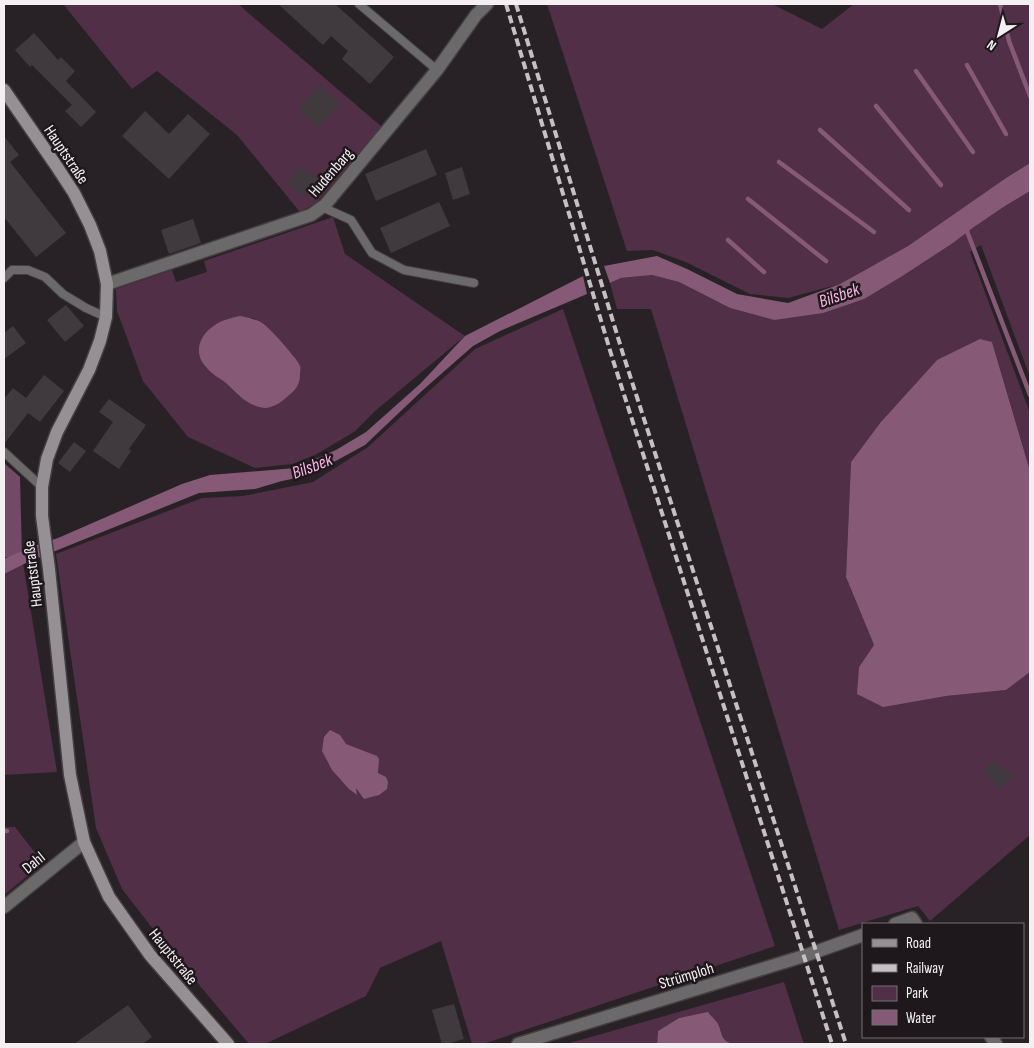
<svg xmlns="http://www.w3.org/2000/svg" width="1034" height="1048" font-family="'Sofia Sans Condensed',sans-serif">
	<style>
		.green { fill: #512f46; fill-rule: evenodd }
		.forest { fill: #734965 }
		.water { fill: #865a77 }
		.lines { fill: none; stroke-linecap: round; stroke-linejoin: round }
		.stream { stroke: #865a77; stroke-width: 4.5 }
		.building { fill: #40393d }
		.service-casing { stroke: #453f43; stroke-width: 10 }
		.minor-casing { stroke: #453f43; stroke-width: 15 }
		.secondary-casing { stroke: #453f43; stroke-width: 15 }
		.service { stroke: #6c696b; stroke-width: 8 }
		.minor { stroke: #6c696b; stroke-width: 12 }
		.secondary { stroke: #959093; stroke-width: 12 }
		.rail { stroke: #c5c1c3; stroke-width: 4; stroke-dasharray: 8 4; stroke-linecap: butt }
		.labels { text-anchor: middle; stroke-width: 5; stroke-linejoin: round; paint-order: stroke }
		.street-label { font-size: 16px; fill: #f4f0f2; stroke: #1e181c }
		.water-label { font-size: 18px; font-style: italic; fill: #f9b3e1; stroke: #1e181c }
	</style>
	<rect width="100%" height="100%" fill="#282226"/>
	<!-- green -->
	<g class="green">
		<polygon points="63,4 238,4 382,127 316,203 300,212 237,135 157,71 132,89"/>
		<polygon points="547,4 772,4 822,29 854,4 1030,4 1030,163 1006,178 908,246 840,284 788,298 750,294 688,263 653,250 627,251"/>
		<polygon points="1030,191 1030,377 981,245 970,252 1030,413 1030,471 992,342 937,360 880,423 851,462 846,577 874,645 859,667 946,696 1006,690 1030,672 1030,835 930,921 918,906 839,930 651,309 617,309 610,283 621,278 652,275 679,282 730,308 774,320 904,275 953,243 974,227 1005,206"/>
		<path d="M333 217 345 254 465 336 375 411 354 432 315 455 292 464 255 468 188 437 143 381 117 311 116 289 172 270 176 282 207 272 204 261ZM253 318 265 325 294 356 268 408 254 405 239 396 225 382 206 368 204 336C221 318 229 320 253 318Z"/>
		<polygon points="563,309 775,946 483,1044 472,1044 441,941 380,968 366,996 265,1044 249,1044 163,942 122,889 96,828 56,554 202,498 243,496 313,482 368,447 475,349"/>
		<polygon points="4,557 22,557 57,772 4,775"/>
		<polygon points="4,827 15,827 43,863 4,895"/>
		<path d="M784 982 804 1044H734C719 1041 723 1032 717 1022 714 1019 711 1016 708 1013L679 1018 658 1031 657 1044H566Z"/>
	</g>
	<!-- forest -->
	<polygon class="forest" points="4,463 20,477 22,557 4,557"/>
	<!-- water -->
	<g class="water">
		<polygon points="1030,163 1030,191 1005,206 974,227 953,243 904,275 864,299 823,313 774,320 730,308 679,282 652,275 621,278 610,283 604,266 657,256 687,269 737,294 788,303 840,284 908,246 1006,178"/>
		<polygon points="583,276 587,294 500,331 473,346 424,389 365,445 310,475 282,481 255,489 199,493 28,562 4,574 4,559 28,548 58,538 182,484 210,475 295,468 336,450 366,432 420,384 465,336"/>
		<path d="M240 316C249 318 258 319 265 325 271 330 298 359 300 366 301 368 300 371 300 373 300 384 297 389 288 396 283 401 273 408 265 408 248 406 238 395 227 384 220 378 211 374 206 367 193 353 199 335 215 325 222 320 231 318 240 316Z"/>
		<polygon points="980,339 992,342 1030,471 1030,672 1006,690 946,696 883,707 857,694 859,667 874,645 846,577 851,462 880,423 937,360"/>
		<polygon points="330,730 340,735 346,744 377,756 379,759 378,773 386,777 388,782 387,789 379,795 364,799 356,788 357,795 349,789 332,770 322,751 324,737"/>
		<path d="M708 1012C711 1016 714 1019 717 1022 723 1032 719 1041 734 1044H657L658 1031 679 1018Z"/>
	</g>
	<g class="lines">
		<!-- stream -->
		<g class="stream">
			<polyline points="1000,4 1009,41 1030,96"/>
			<polyline points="967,65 1006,134"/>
			<polyline points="916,71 973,152"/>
			<polyline points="876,106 941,185"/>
			<polyline points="820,130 909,210"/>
			<polyline points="779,162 874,232"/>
			<polyline points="748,199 826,261"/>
			<polyline points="965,226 1030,395"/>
			<polyline points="728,240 764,272"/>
			<polyline points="4,831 7,831"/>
		</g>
	</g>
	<!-- building -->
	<g class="building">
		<polygon points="278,4 335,4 394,57 370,84 342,59 348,51 331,36 323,45"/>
		<polygon points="34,33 58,60 61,57 75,71 66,81 96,112 81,127 65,111 72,105 32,65 30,67 15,50"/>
		<polygon points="319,85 340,103 319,128 298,110"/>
		<polygon points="145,111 169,134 188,114 210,134 169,179 122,136"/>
		<polygon points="4,136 19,155 10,162 66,233 36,257 4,217"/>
		<polygon points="426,149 437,175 376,201 365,174"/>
		<polygon points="300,166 318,179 304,197 286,183"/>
		<polygon points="462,167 470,194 453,200 445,173"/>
		<polygon points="439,202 450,226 391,253 380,228"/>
		<polygon points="193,219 201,243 169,254 161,230"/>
		<polygon points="66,305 84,326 65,342 47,320"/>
		<polygon points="13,326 26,343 4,359 4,333"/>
		<polygon points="44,375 64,391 40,422 28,413 4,444 4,399 13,388 26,398"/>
		<polygon points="109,399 146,425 129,449 131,451 119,469 93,451 113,422 99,412"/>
		<polygon points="74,442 86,451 70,472 58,463"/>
		<polygon points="995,760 1003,771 1007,768 1014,777 998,789 983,770"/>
		<polygon points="454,1004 464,1039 447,1044 442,1044 432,1010"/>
		<polygon points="128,1005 152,1037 143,1044 74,1044"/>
	</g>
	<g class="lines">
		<!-- service casing -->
		<g class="service-casing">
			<g id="service">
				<polyline points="359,4 437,70"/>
				<polyline points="322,207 351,220 372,253 404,270 474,283"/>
				<polyline points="4,278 12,270 28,270 45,277 63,294 86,308 106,317"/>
				<polyline points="4,452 42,487"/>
			</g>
		</g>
		<!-- minor casing -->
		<g class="minor-casing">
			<g id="minor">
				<polyline points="107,284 311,215 325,205 437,70 476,15 487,4"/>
				<polyline points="4,907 84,842"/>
				<polyline points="895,924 912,918 916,924"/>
				<polyline points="991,1037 996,1044"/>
				<polyline points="518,1044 804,956 863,935"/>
			</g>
		</g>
		<!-- secondary casing -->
		<g class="secondary-casing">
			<polyline id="secondary" points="4,90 55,164 74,193 90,225 100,251 107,284 106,317 100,341 89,370 57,432 47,459 42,487 42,516 49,569 70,775 84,842 109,897 150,955 228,1044"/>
		</g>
		<!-- service -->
		<use href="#service" class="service"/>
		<!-- minor -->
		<use href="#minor" class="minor"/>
		<!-- secondary -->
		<use href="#secondary" class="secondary"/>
		<!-- rail -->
		<g class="rail">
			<polyline points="506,4 612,357 832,1044"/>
			<polyline points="516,4 623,354 846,1044"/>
		</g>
	</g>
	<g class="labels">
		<!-- street labels -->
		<g class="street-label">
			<text transform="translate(67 154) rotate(56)" y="6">Hauptstraße</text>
			<text transform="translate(330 172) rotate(-49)" y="6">Hudenbarg</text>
			<text transform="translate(32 574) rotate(-97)" y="6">Hauptstraße</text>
			<text transform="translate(33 862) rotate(-39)" y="6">Dahl</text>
			<text transform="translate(174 956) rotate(51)" y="6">Hauptstraße</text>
			<text transform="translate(686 975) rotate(-17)" y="6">Strümploh</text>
		</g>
		<!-- water labels -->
		<g class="water-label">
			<text transform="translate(839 295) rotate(-19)" y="6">Bilsbek</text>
			<text transform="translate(312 466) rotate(-21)" y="6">Bilsbek</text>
		</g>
	</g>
	<!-- border -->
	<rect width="1034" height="1048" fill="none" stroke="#f4f0f2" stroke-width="10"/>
	<!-- legend -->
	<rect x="862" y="923" width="162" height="115" fill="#1e181c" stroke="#746e72"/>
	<rect x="872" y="939" width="25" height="8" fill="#959093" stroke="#746e72"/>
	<text x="906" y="948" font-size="15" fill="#f4f0f2">Road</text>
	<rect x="872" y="964" width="25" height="8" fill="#c5c1c3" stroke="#746e72"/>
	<text x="906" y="973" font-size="15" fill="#f4f0f2">Railway</text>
	<rect x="872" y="986" width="25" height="15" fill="#512f46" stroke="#746e72"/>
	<text x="906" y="998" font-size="15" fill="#f4f0f2">Park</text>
	<rect x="872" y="1010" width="25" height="15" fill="#865a77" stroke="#746e72"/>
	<text x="906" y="1023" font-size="15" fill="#f4f0f2">Water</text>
	<!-- north arrow -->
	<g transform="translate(999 35) rotate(216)" stroke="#1e181c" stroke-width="4" paint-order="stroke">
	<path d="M0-4L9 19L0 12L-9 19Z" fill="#f4f0f2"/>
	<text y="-8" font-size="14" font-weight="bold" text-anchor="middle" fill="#f4f0f2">N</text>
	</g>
</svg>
